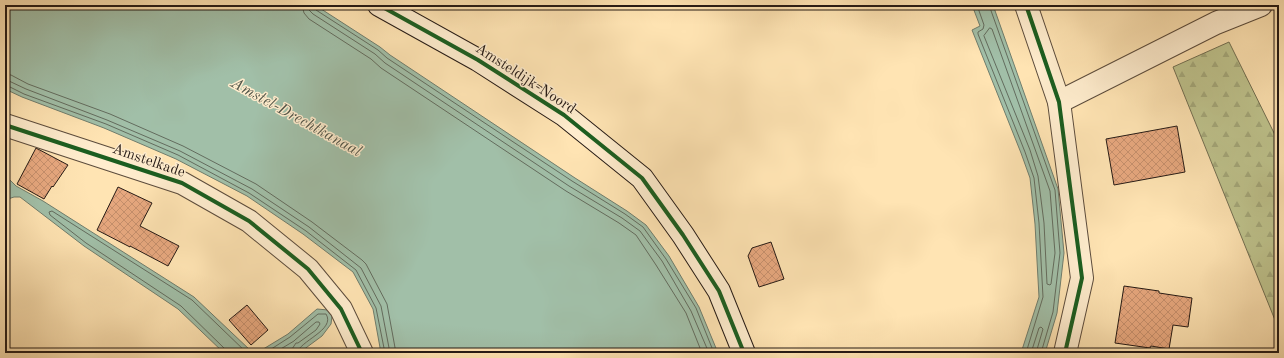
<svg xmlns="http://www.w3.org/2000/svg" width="1284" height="358" font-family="'Old Standard TT',serif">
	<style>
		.forest { fill: url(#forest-firs); stroke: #726f52 }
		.water { fill: #a1bfa8; stroke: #6f7d6d }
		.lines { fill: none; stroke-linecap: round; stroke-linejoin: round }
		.shore { stroke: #636c5e; stroke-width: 1 }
		.building { fill: url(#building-cross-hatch); stroke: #251a15 }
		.street-casing { stroke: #5c4c3c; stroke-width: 24 }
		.secondary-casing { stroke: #251a15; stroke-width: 24 }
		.street { stroke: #ffedce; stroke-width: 22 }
		.secondary { stroke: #ffedce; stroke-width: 22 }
		.cycleway-casing { stroke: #ffedce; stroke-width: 6 }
		.cycleway { stroke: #1b5e20; stroke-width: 4 }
		.labels { text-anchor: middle; stroke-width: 3; stroke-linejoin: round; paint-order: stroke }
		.street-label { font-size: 15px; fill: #251a15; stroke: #ffedce }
		.water-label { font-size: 16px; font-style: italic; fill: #505448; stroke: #ffedce }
	</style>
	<defs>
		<pattern id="forest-firs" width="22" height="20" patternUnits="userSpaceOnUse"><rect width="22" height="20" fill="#bfc48e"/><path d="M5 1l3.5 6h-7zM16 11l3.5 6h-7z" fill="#a4a87a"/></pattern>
		<pattern id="building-cross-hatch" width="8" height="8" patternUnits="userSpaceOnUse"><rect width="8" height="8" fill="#e7a87f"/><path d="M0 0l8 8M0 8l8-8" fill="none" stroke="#c6906d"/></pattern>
	</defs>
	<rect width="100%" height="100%" fill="#ffe4b3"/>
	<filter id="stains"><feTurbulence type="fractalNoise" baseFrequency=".005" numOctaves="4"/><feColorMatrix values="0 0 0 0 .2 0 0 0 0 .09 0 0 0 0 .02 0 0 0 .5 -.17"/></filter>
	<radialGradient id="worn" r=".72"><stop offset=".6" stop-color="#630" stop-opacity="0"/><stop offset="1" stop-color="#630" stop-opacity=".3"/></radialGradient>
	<!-- forest -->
	<polygon class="forest" points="1229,42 1279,143 1279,330 1173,67"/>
	<!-- water -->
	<g class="water">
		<polygon points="5,5 315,5 380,47 390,55 575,178 627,211 646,225 669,256 699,307 718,353 381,353 373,309 353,272 303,234 247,196 176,159 104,128 22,97 5,89"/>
		<polygon points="972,5 993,5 1058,189 1064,253 1057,313 1045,353 1021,353 1039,297 1035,224 1030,178 1021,153 972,30 980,26"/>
		<polygon points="10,180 16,186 43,201 194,297 250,350 260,351 288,334 317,309 328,310 332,316 331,324 322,336 299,353 224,353 178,309 84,246 20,197 14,197 5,200 5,183"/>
	</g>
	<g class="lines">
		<!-- shore -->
		<g class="shore">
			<polyline points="302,5 304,13 309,19 371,59 381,68 566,191 619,223 636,235 656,265 686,313 702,353"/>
			<polyline points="308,5 309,10 313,14 375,54 385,63 569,186 622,218 640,231 662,261 691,311 709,353"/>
			<polyline points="313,5 316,10 378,50 387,58 572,181 625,214 643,227 666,259 696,308 714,353"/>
			<polyline points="977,5 984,25 983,29 978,32 978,34 1025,152 1034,178 1039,223 1043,297 1026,353"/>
			<polyline points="989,5 1055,190 1060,253 1053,312 1041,353"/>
			<polygon points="990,28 992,29 1050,191 1055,253 1051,284 1050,285 1047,284 1044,223 1038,176 1030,150 984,36"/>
			<polyline points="5,74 11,75 28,84 110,114 183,146 256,184 312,222 362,260 366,264 387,304 396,353"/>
			<polyline points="5,80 9,81 26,89 107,120 180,151 252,189 309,227 361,268 381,306 390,353"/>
			<polyline points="5,85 8,86 24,94 106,124 178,155 249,193 306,231 356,270 376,308 385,353"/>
			<polyline points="227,353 225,349 181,306 86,243 50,215 49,212 52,211 192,300 247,353"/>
			<path d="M265 353 290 337 318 314H326C336 330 299 341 297 353"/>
			<polyline points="274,353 294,341 295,340 316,322 319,322 320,324 316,330 298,343 296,343 292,349 292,353"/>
			<polyline points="1031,353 1039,328 1041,327 1043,329 1036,353"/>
		</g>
	</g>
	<!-- building -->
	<g class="building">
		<polygon points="1177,126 1185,172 1114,185 1106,139"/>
		<polygon points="36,148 68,165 53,187 52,186 44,199 17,184"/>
		<polygon points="118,187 152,203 140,226 179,246 168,266 130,246 130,247 97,230"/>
		<polygon points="771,242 784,279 759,287 748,256 752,248"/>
		<polygon points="1124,286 1159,291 1159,293 1192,298 1188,327 1173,325 1169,349 1151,346 1150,348 1115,343"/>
		<polygon points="247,305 268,330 251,345 229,320"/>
	</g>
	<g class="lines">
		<!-- street casing -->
		<g class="street-casing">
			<g id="street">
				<polyline points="1026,5 1059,102 1082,278 1065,353"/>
				<polyline points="1059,102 1216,23 1261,5"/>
				<polyline points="5,125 182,183 249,221 308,269 341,309 362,353"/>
			</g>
		</g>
		<!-- secondary casing -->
		<g class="secondary-casing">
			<polyline id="secondary" points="379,5 478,60 564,115 642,178 683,235 719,291 744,353"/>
		</g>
		<!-- street -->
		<use href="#street" class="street"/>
		<!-- secondary -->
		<use href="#secondary" class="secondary"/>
		<!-- cycleway casing -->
		<g class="cycleway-casing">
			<g id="cycleway">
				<polyline points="379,5 478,60 564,115 642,178 683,235 719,291 744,353"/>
				<polyline points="1026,5 1059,102 1082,278 1065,353"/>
				<polyline points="5,125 182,183 249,221 308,269 341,309 362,353"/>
			</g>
		</g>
		<!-- cycleway -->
		<use href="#cycleway" class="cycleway"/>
	</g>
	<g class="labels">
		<!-- street labels -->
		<g class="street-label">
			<text transform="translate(526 78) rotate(33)" y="5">Amsteldijk-Noord</text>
			<text transform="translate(149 160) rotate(19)" y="5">Amstelkade</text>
		</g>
		<!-- water labels -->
		<g class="water-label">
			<text transform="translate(297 116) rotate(29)" y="6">Amstel-Drechtkanaal</text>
		</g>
	</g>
	<!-- margin -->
	<rect width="1284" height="358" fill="none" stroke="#ffe4b3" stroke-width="20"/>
	<rect x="6" y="6" width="1272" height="346" fill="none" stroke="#251a15" stroke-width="2"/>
	<rect x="10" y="10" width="1264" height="338" fill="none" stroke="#251a15"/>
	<rect width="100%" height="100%" filter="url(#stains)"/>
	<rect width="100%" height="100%" fill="url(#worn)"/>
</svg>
